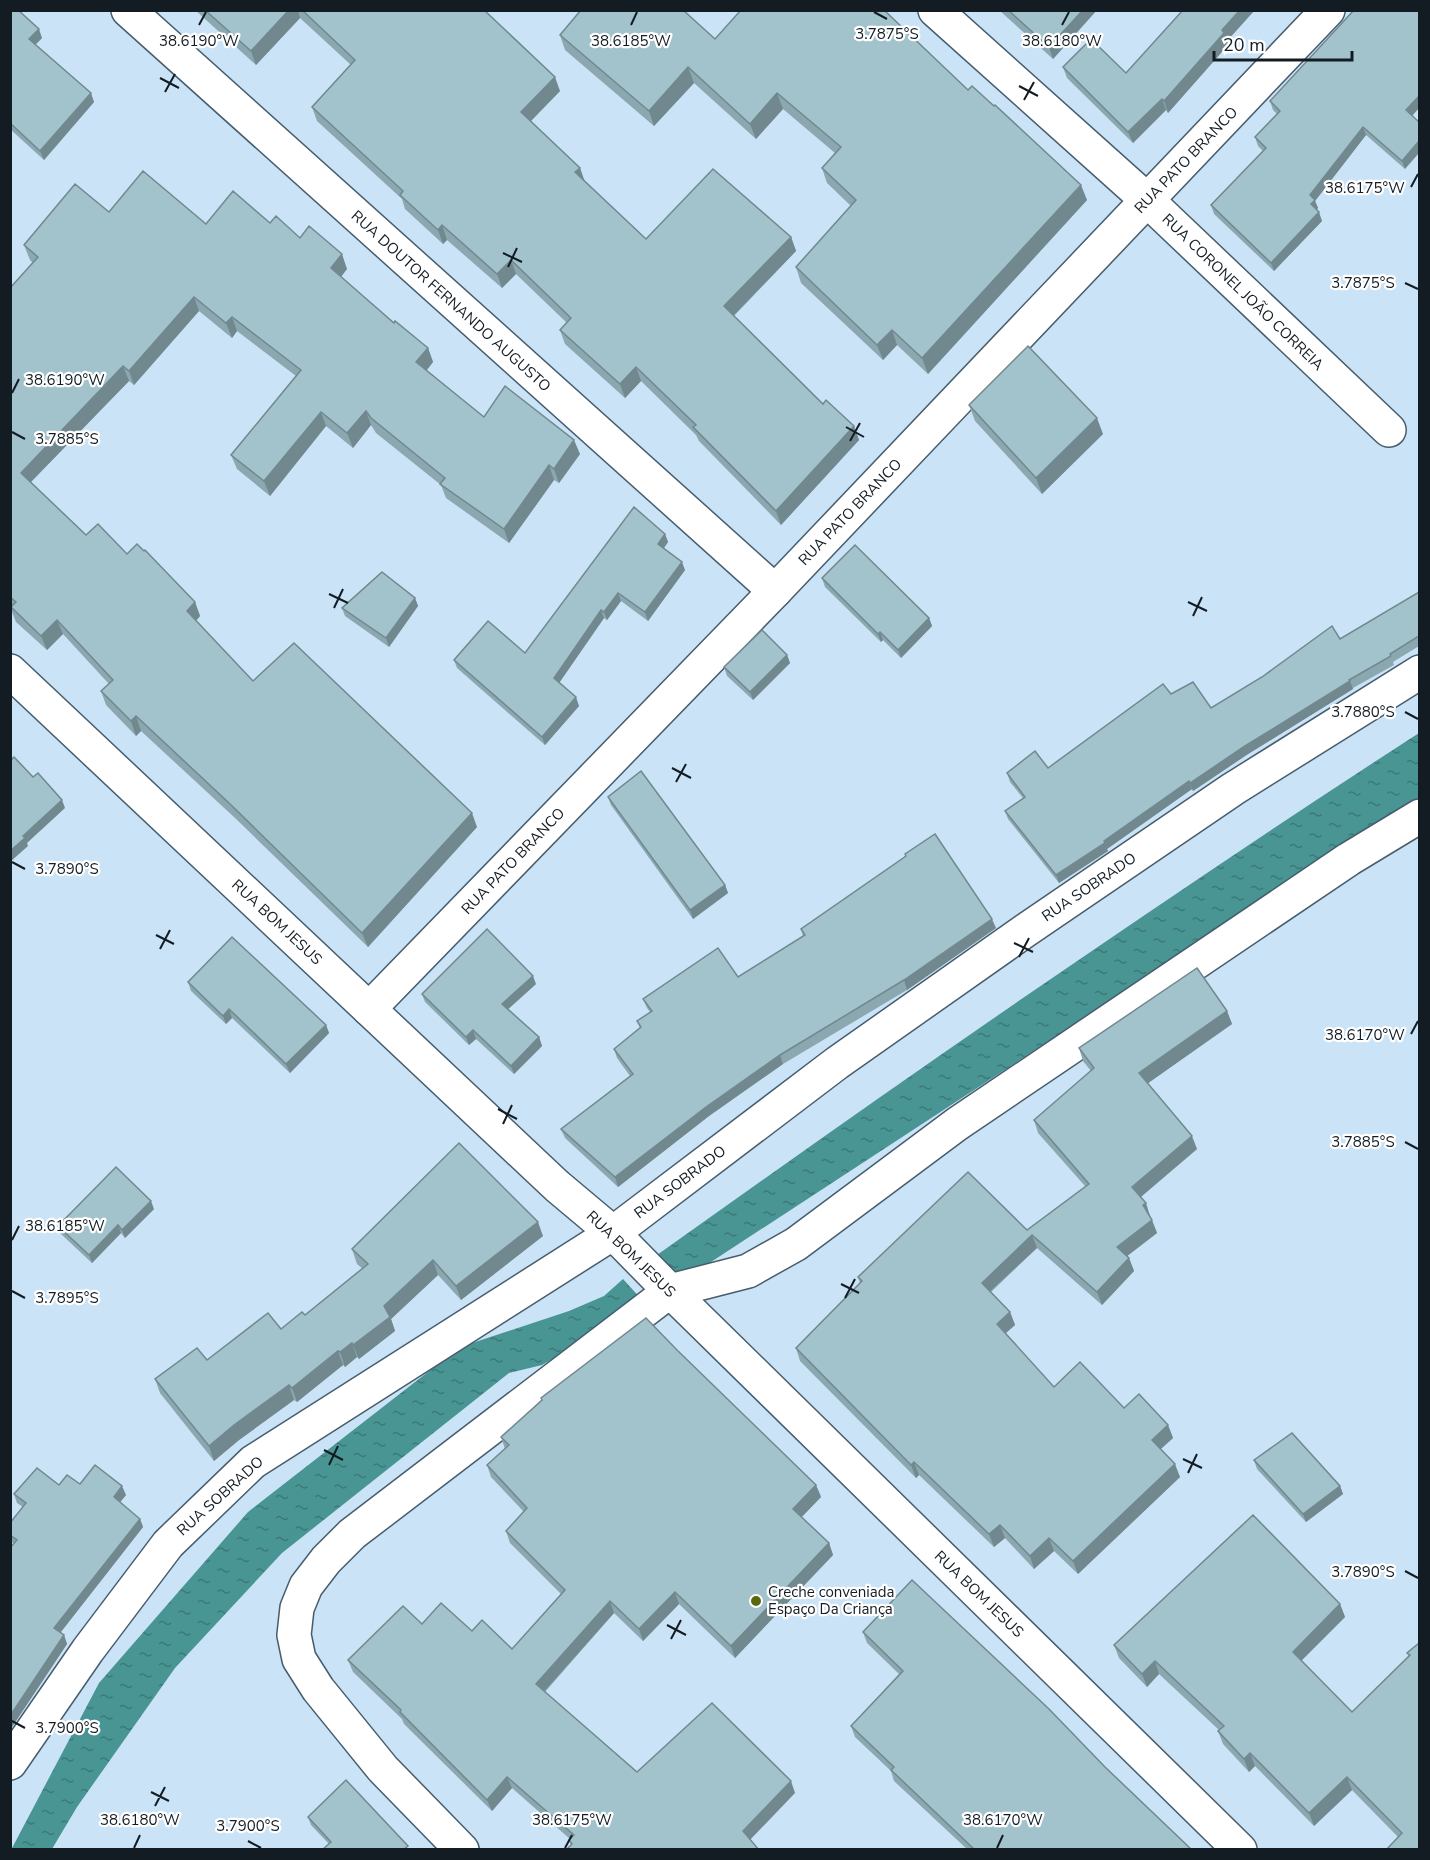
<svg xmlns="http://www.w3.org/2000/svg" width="1430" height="1860" font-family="'Nunito Sans',sans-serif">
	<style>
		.water { fill: url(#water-ripples) }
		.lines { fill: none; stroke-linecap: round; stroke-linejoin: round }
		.minor-casing { stroke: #475d6d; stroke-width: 36 }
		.minor { stroke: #fff; stroke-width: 33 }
		.wall { fill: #8ba7af }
		.shaded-wall { fill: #71888f }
		.building { fill: #a2c2cc; stroke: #71888f; stroke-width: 1.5 }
		.ticks { fill: none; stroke: #131c23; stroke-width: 2 }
		.poi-dot { fill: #59670d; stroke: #fff; stroke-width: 2 }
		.labels { text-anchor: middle; stroke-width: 4.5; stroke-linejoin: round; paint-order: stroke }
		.street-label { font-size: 15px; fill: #131c23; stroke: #fff }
		.poi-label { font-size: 15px; fill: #131c23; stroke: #fff; text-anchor: start }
		.ticks-label { font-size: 15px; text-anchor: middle; fill: #131c23; stroke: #fff; stroke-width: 4.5; stroke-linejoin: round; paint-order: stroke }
	</style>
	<defs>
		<pattern id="water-ripples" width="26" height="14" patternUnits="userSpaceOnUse" patternTransform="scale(1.5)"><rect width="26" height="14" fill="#489593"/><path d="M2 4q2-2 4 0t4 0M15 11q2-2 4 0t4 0" fill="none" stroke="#3b7978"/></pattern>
	</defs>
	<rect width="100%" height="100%" fill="#cae3f7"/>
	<!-- water -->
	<g class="water">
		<path d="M1419 733V799L682 1281 657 1255C908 1076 1161 900 1419 733Z"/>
		<polygon points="623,1279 643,1301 624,1317 542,1365 509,1373 282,1553 175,1668 77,1807 52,1849 11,1850 99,1683 248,1512 460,1347 569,1311 604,1296"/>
	</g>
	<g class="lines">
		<!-- minor casing -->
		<g class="minor-casing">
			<g id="minor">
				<polyline points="128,10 775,591"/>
				<polyline points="935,10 1147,200 1389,430"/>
				<polyline points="10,671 557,1186 613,1233 670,1291 1240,1850"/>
				<polyline points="369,1009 775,591 1328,10"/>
				<polyline points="10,1763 88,1650 168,1544 253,1462 613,1233 837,1063 1026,930 1233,789 1420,672"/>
				<polyline points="462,1850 383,1769 318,1689 299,1659 294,1635 297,1608 306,1586 326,1560 352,1534 670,1291 748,1271 796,1244 957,1124 1349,859 1420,816"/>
			</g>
		</g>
		<!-- minor -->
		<use href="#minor" class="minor"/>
	</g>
	<!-- wall -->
	<g class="wall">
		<polygon points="10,10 42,38 35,45 94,102 44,160 10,129"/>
		<polygon points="195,10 484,10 560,91 531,121 580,168 584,181 646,239 791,237 796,251 734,316 823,404 854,426 859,440 781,525 699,441 696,435 641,381 625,398 565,344 560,330 567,323 516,274 502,288 447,240 443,244 405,209 402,199 317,121 312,107 351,65 300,18 256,65"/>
		<polygon points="999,10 1097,10 1053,59"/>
		<polygon points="560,35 715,39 928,53 1087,200 928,374 897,345 883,360 801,283 796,267 851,206 827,183 822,168 835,153 783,109 756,139 694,83 654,126 565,50"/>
		<polygon points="1227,41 1228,45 1168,113 1166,110 1133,143 1067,78 1063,67 1126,73"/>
		<polygon points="1270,101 1419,108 1412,116 1405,169 1366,135 1315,201 1318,208 1316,210 1322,221 1274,271 1214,214 1211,205 1263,151 1258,146 1255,137 1277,114 1273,110"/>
		<polygon points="109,212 206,224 270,223 300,238 347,269 341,277 394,323 428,348 433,362 427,370 484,417 580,454 559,483 554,480 509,543 446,498 441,485 376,433 371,425 353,448 326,426 270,496 237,469 231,455 296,376 237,331 232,338 199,311 134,385 129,381 31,482 86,535 127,554 195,602 200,616 196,621 253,681 477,827 368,947 234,817 141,731 136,736 106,705 101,691 109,684 63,634 47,650 16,622 10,607 10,288 33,263 30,260 24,245"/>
		<polygon points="969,405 1103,434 1042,494 975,421"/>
		<polygon points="665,534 668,542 664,548 685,570 648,621 621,601 607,620 604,618 559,683 579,706 545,745 457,668 454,660 525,653"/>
		<polygon points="822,578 929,618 932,626 901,658 883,640 881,642 825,587"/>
		<polygon points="1419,592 1419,646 1393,662 1394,665 1353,688 1353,689 1248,754 1193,791 1192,789 1107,849 1108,851 1059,883 1008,819 1005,811 1023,798 1010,782 1007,773 1048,768 1171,694 1211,708 1340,639"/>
		<polygon points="415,598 418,606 389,647 345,616 342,608"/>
		<polygon points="787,655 790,663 753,700 727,676 724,667"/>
		<polygon points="608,797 725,885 728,893 693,919 611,805"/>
		<polygon points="996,928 907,990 783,1064 709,1116 618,1187 565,1138 561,1129 630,1076 617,1058 614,1049 640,1028 637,1021 650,1012 647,1008 643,999 738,977 803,936 801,929"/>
		<polygon points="188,982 326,1025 329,1033 290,1073 232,1018 226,1024 191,991"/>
		<polygon points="536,984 508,1009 539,1037 542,1046 514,1074 476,1039 469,1045 425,1002 422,994"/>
		<polygon points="1227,1011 1232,1024 1148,1083 1197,1149 1141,1197 1150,1216 1157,1233 1127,1256 1129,1258 1134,1271 1102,1305 1037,1248 991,1292 1010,1312 1015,1325 1005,1334 1054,1387 1168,1425 1173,1438 1161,1449 1180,1477 1078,1574 1054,1551 1034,1569 1005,1538 994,1547 919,1475 916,1478 800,1361 796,1348 860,1283 858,1277 1027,1230 1085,1186 1038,1133 1034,1120 1091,1071 1083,1061 1079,1048"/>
		<polygon points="154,1209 125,1238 121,1233 92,1263 61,1234 58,1226"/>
		<polygon points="543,1236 461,1300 438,1275 391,1319 395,1331 359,1359 357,1357 345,1367 343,1365 297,1402 294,1400 239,1440 214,1461 160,1393 155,1379 207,1360 281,1329 305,1315 363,1269 357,1264 352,1249"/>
		<polygon points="677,1350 816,1485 821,1497 801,1517 829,1543 833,1555 735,1658 679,1604 643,1641 614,1613 545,1692 637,1772 795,1793 571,1845 569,1840 570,1839 512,1788 492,1811 404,1724 402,1719 353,1672 348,1660 422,1624 472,1631 512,1649 561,1594 510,1543 506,1531 524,1512 491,1477 487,1465 505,1449 501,1437 542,1400 541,1398"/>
		<polygon points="1254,1460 1340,1486 1343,1494 1306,1522 1257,1469"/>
		<polygon points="80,1484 126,1495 120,1502 140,1519 143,1527 60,1633 64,1635 67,1644 10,1730 14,1544 10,1541 10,1523 23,1507 17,1503 14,1494 59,1485"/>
		<polygon points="1340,1604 1345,1617 1301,1661 1352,1712 1409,1657 1407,1653 1419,1643 1419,1850 1398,1837 1352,1790 1314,1826 1255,1766 1249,1772 1223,1744 1218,1731 1219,1730 1159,1674 1147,1687 1119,1658 1114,1645"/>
		<polygon points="863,1632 1105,1767 1192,1850 968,1850 894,1781 891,1771 855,1737 851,1726 899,1674 867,1643"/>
		<polygon points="308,1817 410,1850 329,1844 311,1825"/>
	</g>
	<!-- shaded-wall -->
	<g class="shaded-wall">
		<polygon points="289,10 298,10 300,18 256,65 251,51"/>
		<polygon points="1083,10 1097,10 1053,59 1049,47"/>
		<polygon points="1240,10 1255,10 1227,41 1228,45 1168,113 1164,101 1222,30"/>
		<polygon points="39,29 42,38 32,48 29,39"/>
		<polygon points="688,67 694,83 654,126 649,111"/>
		<polygon points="555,77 560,91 526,126 521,112"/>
		<polygon points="91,93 94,102 44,160 40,151"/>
		<polygon points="777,93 783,109 756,139 750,124"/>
		<polygon points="1419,96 1419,108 1409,119 1406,110"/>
		<polygon points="1162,99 1166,110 1133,143 1128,132"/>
		<polygon points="1363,127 1366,135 1315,201 1318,208 1314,212 1311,204 1310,195"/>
		<polygon points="1419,141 1419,153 1405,169 1402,161"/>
		<polygon points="580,168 585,182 575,172"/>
		<polygon points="1081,185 1087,200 928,374 922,358"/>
		<polygon points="1319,212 1322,221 1274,271 1271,263"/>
		<polygon points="442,225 447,240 443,244 438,230"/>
		<polygon points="791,237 796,251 729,320 724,306"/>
		<polygon points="342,254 347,269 336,283 331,268"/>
		<polygon points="511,260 516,274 502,288 497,274"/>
		<polygon points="194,297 199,311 134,385 129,371"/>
		<polygon points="232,317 237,331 232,338 226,323"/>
		<polygon points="892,330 897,345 883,360 877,345"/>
		<polygon points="428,348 433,362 422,376 416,362"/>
		<polygon points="123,366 129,381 26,487 21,473"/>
		<polygon points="636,367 641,381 625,398 620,384"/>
		<polygon points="366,411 371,425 353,448 347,433"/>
		<polygon points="321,412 326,426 270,496 264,481"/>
		<polygon points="1097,418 1103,434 1042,494 1036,478"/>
		<polygon points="854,426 859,440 781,525 776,511"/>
		<polygon points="574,440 580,454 559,483 554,469"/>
		<polygon points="549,465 554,480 509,543 504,529"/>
		<polygon points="665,534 668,542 661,552 658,544"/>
		<polygon points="682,562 685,570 648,621 645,612"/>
		<polygon points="618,593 621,601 607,620 604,612"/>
		<polygon points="415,598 418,606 389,647 386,638"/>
		<polygon points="195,602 200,616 192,625 187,611"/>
		<polygon points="601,610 604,618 557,686 554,678"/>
		<polygon points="929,618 932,626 901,658 898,650"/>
		<polygon points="57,620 63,634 47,650 41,636"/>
		<polygon points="880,632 883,640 881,642 878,634"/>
		<polygon points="787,655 790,663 753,700 750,692"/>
		<polygon points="1350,681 1353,689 1248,754 1193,791 1190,783 1245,746"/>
		<polygon points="576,697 579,706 545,745 542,737"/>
		<polygon points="136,716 141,731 136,736 131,721"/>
		<polygon points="1189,781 1192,789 1107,849 1108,851 1059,883 1056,875"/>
		<polygon points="62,800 65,808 27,843 28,846 10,862 10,851 23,836"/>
		<polygon points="472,813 477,827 368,947 362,933"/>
		<polygon points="725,885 728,893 693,919 690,910"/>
		<polygon points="992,919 996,928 907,990 904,980"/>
		<polygon points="533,976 536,984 505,1012 502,1004"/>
		<polygon points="229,1009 232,1018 226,1024 223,1016"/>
		<polygon points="1227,1011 1232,1024 1144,1086 1139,1073"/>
		<polygon points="326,1025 329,1033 290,1073 286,1064"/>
		<polygon points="473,1030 476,1039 469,1045 466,1037"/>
		<polygon points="539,1037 542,1046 514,1074 511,1066"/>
		<polygon points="780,1055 783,1064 709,1116 618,1187 615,1177 706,1107"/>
		<polygon points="1192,1136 1197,1149 1137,1200 1132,1187"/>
		<polygon points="151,1201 154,1209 125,1238 122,1230"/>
		<polygon points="1146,1203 1150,1216 1148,1218 1143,1205"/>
		<polygon points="1152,1220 1157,1233 1122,1260 1117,1247"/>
		<polygon points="538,1222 543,1236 461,1300 456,1286"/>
		<polygon points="118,1225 121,1233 92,1263 89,1255"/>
		<polygon points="1032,1235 1037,1248 986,1295 982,1283"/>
		<polygon points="1129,1258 1134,1271 1102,1305 1097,1292"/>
		<polygon points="433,1260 438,1275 391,1319 395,1331 359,1359 353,1345 384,1306"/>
		<polygon points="1010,1312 1015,1325 1001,1337 997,1324"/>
		<polygon points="352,1343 357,1357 345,1367 340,1352"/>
		<polygon points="338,1351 343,1365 297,1402 292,1388"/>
		<polygon points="289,1385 294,1400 239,1440 214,1461 209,1446 234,1425"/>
		<polygon points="1168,1425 1173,1438 1156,1453 1152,1440"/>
		<polygon points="914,1462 919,1475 916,1478 911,1465"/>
		<polygon points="1175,1464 1180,1477 1078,1574 1073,1561"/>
		<polygon points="816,1485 821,1497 798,1521 793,1509"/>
		<polygon points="122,1486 126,1495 117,1506 114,1497"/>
		<polygon points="1340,1486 1343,1494 1306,1522 1303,1514"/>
		<polygon points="140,1519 143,1527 57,1637 54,1628"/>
		<polygon points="1000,1525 1005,1538 994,1547 989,1534"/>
		<polygon points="1049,1538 1054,1551 1034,1569 1030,1556"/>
		<polygon points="829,1543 833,1555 735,1658 731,1646"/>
		<polygon points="675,1592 679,1604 643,1641 639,1629"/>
		<polygon points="610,1601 614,1613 540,1696 536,1684"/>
		<polygon points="1340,1604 1345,1617 1297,1665 1293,1652"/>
		<polygon points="64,1635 67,1644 10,1730 10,1716"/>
		<polygon points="1155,1661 1159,1674 1147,1687 1142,1674"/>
		<polygon points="1250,1753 1255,1766 1249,1772 1244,1759"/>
		<polygon points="507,1777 512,1788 492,1811 487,1800"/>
		<polygon points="1347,1777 1352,1790 1314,1826 1309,1813"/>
		<polygon points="791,1781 795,1793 747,1843 743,1831"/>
	</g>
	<!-- building -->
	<g class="building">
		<polygon points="10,10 18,10 39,29 29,39 91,93 40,151 10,123"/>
		<polygon points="205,10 289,10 251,51"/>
		<polygon points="302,10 484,10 555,77 521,112 580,168 575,172 646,239 713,169 791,237 724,306 823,404 826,400 854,426 776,511 693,427 696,425 636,367 620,384 560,330 571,318 511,260 497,274 442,225 438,230 400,195 403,191 312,107 355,60"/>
		<polygon points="581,10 683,10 715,39 741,10 884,10 968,90 972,86 994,106 995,105 1081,185 922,358 892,330 877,345 796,267 856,200 822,168 841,147 777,93 750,124 688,67 649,111 560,35"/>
		<polygon points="1008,10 1083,10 1049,47"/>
		<polygon points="1183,10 1240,10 1222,30 1224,33 1164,101 1162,99 1128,132 1063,67 1091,39 1126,73"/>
		<polygon points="1354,10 1419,10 1419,96 1406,110 1419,122 1419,141 1402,161 1363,127 1310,195 1315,200 1311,204 1319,212 1271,263 1211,205 1266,148 1255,137 1280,111 1270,101"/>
		<polygon points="143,171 206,224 233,191 270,223 276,216 300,238 309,226 342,254 331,268 394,323 395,321 428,348 416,362 484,417 505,386 574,440 554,469 549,465 504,529 440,484 445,478 371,418 366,411 347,433 321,412 264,481 231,455 301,370 232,317 226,323 194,297 129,371 123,366 21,473 86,535 98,524 127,554 137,544 144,551 145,550 195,602 187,611 253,681 294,643 472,813 362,933 229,803 136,716 131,721 101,691 113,680 57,620 41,636 11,607 16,602 10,597 10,288 38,257 24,245 75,184 109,212"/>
		<polygon points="1028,346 1097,418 1036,478 969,405"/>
		<polygon points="634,507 665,534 658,544 682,562 645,612 618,593 604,612 601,610 554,678 576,697 542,737 454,660 488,621 525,653"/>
		<polygon points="855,545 929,618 898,650 880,632 878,634 822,578"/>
		<polygon points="382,572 415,598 386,638 342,608"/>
		<polygon points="1419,592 1419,636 1390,654 1391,656 1349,680 1350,681 1245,746 1190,783 1189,781 1104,841 1105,843 1056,875 1005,811 1025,797 1007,773 1035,751 1048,768 1163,684 1171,694 1193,682 1211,708 1262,677 1332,626 1340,639"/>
		<polygon points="762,630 787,655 750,692 724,667"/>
		<polygon points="14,757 33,777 38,773 62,800 23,836 25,838 10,851 10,758 12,759"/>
		<polygon points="641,771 725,885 690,910 608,797"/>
		<polygon points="935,834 992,919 904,980 780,1055 706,1107 615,1177 561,1129 633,1074 614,1049 641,1027 637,1021 652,1011 643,999 718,948 738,977 805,935 801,929 906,856 905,854"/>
		<polygon points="487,929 533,976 502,1004 539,1037 511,1066 473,1030 466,1037 422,994"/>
		<polygon points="232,937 326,1025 286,1064 229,1009 223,1016 188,982"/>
		<polygon points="1197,968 1227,1011 1139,1073 1192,1136 1132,1187 1146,1203 1143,1205 1152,1220 1117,1247 1129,1258 1097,1292 1032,1235 982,1283 1010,1312 997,1324 1054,1387 1080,1362 1124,1408 1139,1394 1168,1425 1152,1440 1175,1464 1073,1561 1049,1538 1030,1556 1000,1525 989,1534 914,1462 911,1465 796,1348 862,1281 858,1277 968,1172 1027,1230 1089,1184 1034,1120 1094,1068 1079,1048"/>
		<polygon points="459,1143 538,1222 456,1286 433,1260 384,1306 390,1317 353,1345 352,1343 340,1352 338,1351 292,1388 289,1385 234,1425 209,1446 155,1379 197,1348 207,1360 268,1313 281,1329 302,1312 305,1315 368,1264 352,1249"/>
		<polygon points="116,1167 151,1201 122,1230 118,1225 89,1255 58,1226"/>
		<polygon points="646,1318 677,1350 816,1485 793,1509 829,1543 731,1646 675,1592 639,1629 610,1601 536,1684 637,1772 712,1703 791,1781 743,1831 759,1850 566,1850 572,1844 569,1840 574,1835 507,1777 487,1800 400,1712 401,1710 348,1660 403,1606 422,1624 441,1603 472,1631 482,1620 512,1649 565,1590 506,1531 527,1508 487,1465 509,1445 501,1437 542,1400 541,1398"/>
		<polygon points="1292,1433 1340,1486 1303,1514 1254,1460"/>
		<polygon points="95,1465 122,1486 114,1497 140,1519 54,1628 64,1635 10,1716 10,1548 17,1540 10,1535 10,1523 26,1503 14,1494 37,1468 59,1485 67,1475 80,1484"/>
		<polygon points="1253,1515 1340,1604 1293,1652 1352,1712 1410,1655 1407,1653 1419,1643 1419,1850 1386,1850 1402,1833 1347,1777 1309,1813 1250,1753 1244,1759 1218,1731 1224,1726 1155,1661 1142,1674 1114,1645"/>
		<polygon points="912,1580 1049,1709 1105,1767 1192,1850 975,1850 891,1770 894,1767 851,1726 903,1671 863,1632"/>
		<polygon points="346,1780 408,1846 403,1850 322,1850 331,1842 308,1817"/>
	</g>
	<!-- ticks -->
	<path class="ticks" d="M874 12 887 19M199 25 206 12M631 25 637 12M1062 25 1069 12M160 78 179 88M1019 86 1038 96M165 92 175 74M1024 100 1034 82M1411 187 1418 174M503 253 522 262M508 267 517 248M1405 283 1418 289M12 393 19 379M846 427 864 437M12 432 25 439M850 441 860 423M329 594 348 603M1188 602 1207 611M334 608 343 589M1193 616 1202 597M1405 712 1418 719M672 768 691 778M676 782 686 764M12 862 25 869M156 935 174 944M1014 943 1033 952M160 949 170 930M1019 957 1029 938M1411 1034 1418 1021M498 1109 517 1119M503 1124 512 1105M1405 1142 1418 1149M12 1240 19 1226M841 1284 859 1293M12 1291 25 1298M845 1298 855 1279M324 1450 343 1460M1183 1459 1202 1468M329 1465 338 1446M1188 1473 1197 1454M1405 1571 1418 1578M667 1625 686 1635M671 1639 681 1620M12 1721 25 1728M151 1792 169 1801M155 1806 165 1787M248 1841 261 1848M134 1848 140 1835M565 1848 572 1835M997 1848 1003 1835"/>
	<!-- markers -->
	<circle class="poi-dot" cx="756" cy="1601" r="6"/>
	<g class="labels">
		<!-- street labels -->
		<g class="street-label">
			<text transform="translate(1186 160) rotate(-46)" y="5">RUA PATO BRANCO</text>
			<text transform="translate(1243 292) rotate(44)" y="5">RUA CORONEL JOÃO CORREIA</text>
			<text transform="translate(451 301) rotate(42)" y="5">RUA DOUTOR FERNANDO AUGUSTO</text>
			<text transform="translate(850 512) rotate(-46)" y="5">RUA PATO BRANCO</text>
			<text transform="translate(513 861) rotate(-46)" y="5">RUA PATO BRANCO</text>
			<text transform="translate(1089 887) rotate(-34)" y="5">RUA SOBRADO</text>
			<text transform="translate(277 922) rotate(43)" y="5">RUA BOM JESUS</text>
			<text transform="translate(680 1182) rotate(-37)" y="5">RUA SOBRADO</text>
			<text transform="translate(631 1254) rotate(44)" y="5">RUA BOM JESUS</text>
			<text transform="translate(220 1496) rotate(-42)" y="5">RUA SOBRADO</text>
			<text transform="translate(979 1594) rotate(44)" y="5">RUA BOM JESUS</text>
		</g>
		<!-- poi labels -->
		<g class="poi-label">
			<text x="768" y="1597">Creche conveniada<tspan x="768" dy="17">Espaço Da Criança</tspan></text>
		</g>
	</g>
	<g class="ticks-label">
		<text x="887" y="39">3.7875°S</text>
		<text x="199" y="46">38.6190°W</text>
		<text x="631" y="46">38.6185°W</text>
		<text x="1062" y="46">38.6180°W</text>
		<text x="1365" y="193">38.6175°W</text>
		<text x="1363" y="288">3.7875°S</text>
		<text x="65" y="385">38.6190°W</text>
		<text x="67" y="444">3.7885°S</text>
		<text x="1363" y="717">3.7880°S</text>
		<text x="67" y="874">3.7890°S</text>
		<text x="1365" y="1040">38.6170°W</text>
		<text x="1363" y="1147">3.7885°S</text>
		<text x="65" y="1231">38.6185°W</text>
		<text x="67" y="1303">3.7895°S</text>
		<text x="1363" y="1577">3.7890°S</text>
		<text x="67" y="1733">3.7900°S</text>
		<text x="140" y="1825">38.6180°W</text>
		<text x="572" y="1825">38.6175°W</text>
		<text x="1003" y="1825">38.6170°W</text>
		<text x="248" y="1831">3.7900°S</text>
	</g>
	<!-- border -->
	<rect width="1430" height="1860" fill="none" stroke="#131c23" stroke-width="24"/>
	<!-- scale -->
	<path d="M1214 51v9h138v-9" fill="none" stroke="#131c23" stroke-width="3"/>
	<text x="1223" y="51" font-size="18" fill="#131c23" stroke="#ffffff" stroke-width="4.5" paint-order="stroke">20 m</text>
</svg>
